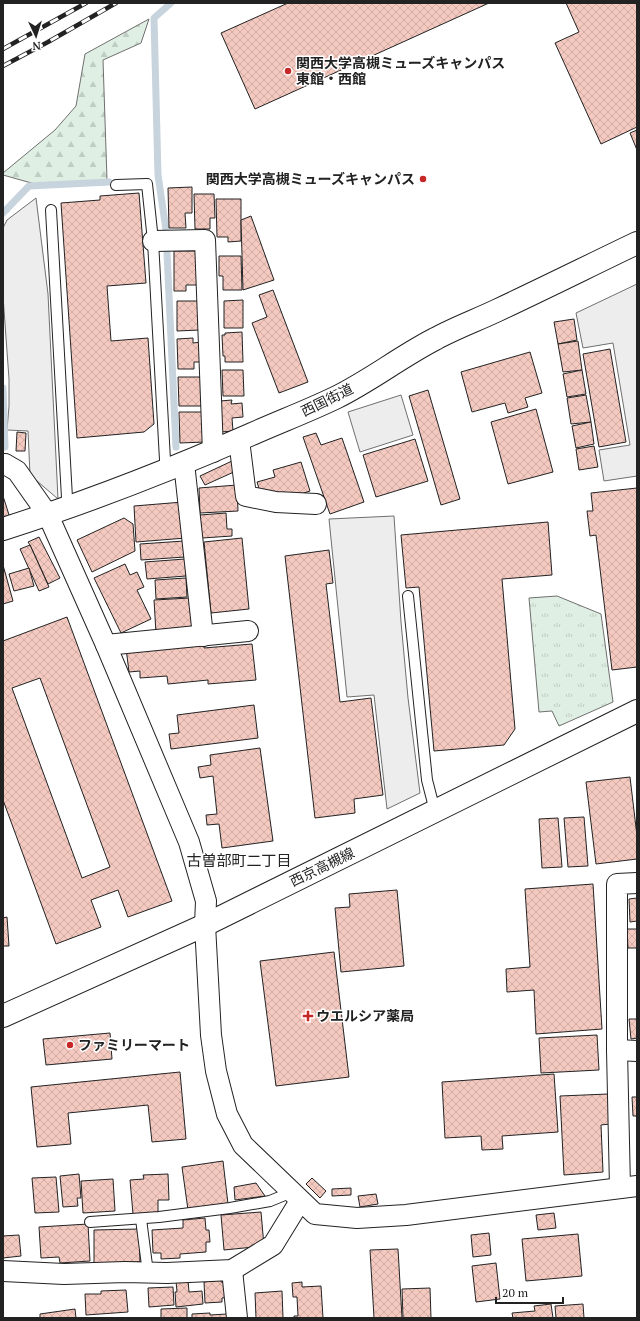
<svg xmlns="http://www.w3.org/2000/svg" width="640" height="1321" font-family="'PT Serif','Noto Sans JP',serif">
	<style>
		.forest { fill: url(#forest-firs); stroke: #6f6f6f }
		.park { fill: url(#park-tufts); stroke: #6f6f6f }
		.parking { fill: #ededed; stroke: #6f6f6f }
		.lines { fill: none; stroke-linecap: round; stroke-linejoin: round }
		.stream { stroke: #c7d3dd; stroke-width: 7 }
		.building { fill: url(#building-cross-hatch); stroke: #222; fill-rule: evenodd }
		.lane-casing { stroke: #222; stroke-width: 12 }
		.street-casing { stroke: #222; stroke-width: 22 }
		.secondary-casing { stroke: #222; stroke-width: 24 }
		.primary-casing { stroke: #222; stroke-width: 24 }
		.lane { stroke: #fff; stroke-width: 10 }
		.street { stroke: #fff; stroke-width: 20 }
		.secondary { stroke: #fff; stroke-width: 22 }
		.primary { stroke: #fff; stroke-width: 22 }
		.rail-casing { stroke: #222; stroke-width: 4.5 }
		.rail { stroke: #fff; stroke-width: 3; stroke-dasharray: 9; stroke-linecap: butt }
		.poi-dot { fill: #c62828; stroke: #fff; stroke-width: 1.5 }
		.labels { text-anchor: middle; stroke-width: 3; stroke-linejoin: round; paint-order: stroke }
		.poi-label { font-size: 14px; font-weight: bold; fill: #222; stroke: #fff; text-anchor: start }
		.street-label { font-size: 14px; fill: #222; stroke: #fff }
		.neighbourhood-label { font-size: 15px; fill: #222; stroke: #fff }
	</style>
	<defs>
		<pattern id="forest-firs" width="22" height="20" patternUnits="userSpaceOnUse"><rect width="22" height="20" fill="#e0efe3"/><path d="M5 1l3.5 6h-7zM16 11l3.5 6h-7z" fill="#c0cdc2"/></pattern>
		<pattern id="park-tufts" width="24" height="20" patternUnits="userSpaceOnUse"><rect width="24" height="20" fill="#e0efe3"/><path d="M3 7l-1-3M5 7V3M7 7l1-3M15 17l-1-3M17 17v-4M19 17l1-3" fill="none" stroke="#c0cdc2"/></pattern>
		<pattern id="building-cross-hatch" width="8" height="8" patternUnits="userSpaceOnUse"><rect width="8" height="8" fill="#f3c9c0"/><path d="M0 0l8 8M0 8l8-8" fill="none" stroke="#d0aca5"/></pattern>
	</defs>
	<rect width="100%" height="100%" fill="#fff"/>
	<!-- forest -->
	<polygon class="forest" points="149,19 141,43 103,60 107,180 35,184 3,175 3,173 55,130 76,106 85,54"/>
	<!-- park -->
	<polygon class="park" points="557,596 601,614 613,702 559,726 552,711 539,712 529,598"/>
	<!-- parking -->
	<g class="parking">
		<polygon points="36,198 48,294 58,499 30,475 28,431 7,430 9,406 9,379 3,296 3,228 7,220"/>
		<polygon points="637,284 637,476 604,481 599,450 630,445 613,343 583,348 576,313"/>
		<polygon points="401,395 413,435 360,452 348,412"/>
		<polygon points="394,516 401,622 408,698 420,793 387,809 374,695 347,697 329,519"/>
	</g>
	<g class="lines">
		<!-- stream -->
		<g class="stream">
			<polyline points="171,3 154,18 158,175 166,230 167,252 176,447"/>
			<polyline points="3,213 29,186 109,182"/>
			<polyline points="3,388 5,447"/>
		</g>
	</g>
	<!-- building -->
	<g class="building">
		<polygon points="288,3 489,3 255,109 221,33"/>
		<polygon points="566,3 637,3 637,127 601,144 555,43 579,32"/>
		<polygon points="637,130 637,150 630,133"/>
		<polygon points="192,187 192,213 185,213 186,228 169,228 168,188"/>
		<polygon points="139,193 146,283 107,286 111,341 148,338 154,424 144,432 77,438 61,203 100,200 100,196"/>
		<polygon points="194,194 214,194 215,218 210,218 210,229 195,229"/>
		<polygon points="216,199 241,199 241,241 228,242 228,237 217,237"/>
		<polygon points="251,216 274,280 243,290 241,220"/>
		<polygon points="174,251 199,251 197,285 186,285 186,291 174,291"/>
		<polygon points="219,256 241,256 242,290 223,290 223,276 219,276"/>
		<polygon points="273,290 308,382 279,393 252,323 267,317 259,295"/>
		<polygon points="243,300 243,328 224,328 224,301"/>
		<polygon points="177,301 200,301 200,330 177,331"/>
		<polygon points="574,319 577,340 558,344 554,322"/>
		<polygon points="242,332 243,362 225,362 225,356 223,356 222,335 225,335 225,333"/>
		<polygon points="193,338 193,343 202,342 203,362 194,362 194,369 178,369 177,339"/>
		<polygon points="578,341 582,370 563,372 558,344"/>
		<polygon points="610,349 626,442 599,447 583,354"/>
		<polygon points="530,352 542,393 525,398 528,407 508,413 505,403 472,412 461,372"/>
		<polygon points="222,370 243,370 244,396 223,396"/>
		<polygon points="582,370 586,394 567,397 563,374"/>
		<polygon points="178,377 202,377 203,406 179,406"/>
		<polygon points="428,390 460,499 441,505 409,396"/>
		<polygon points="586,395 591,422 571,424 567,398"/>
		<polygon points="232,400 231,404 242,403 243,417 232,418 233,431 221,432 220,401"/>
		<polygon points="536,409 553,472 508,484 491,422"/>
		<polygon points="179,412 204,412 205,442 180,443"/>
		<polygon points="591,422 594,444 576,448 572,426"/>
		<polygon points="17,432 26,433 25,451 16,451"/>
		<polygon points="316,433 321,445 342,438 364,502 330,514 303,437"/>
		<polygon points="415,439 428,481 376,497 363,455"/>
		<polygon points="594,446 598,467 579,470 576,449"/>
		<polygon points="232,461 236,471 205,485 200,476"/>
		<polygon points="301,462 310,491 282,500 262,498 257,482 275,477 273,470"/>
		<polygon points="237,485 238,511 200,513 199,488"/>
		<polygon points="637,488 637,667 612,670 596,535 590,536 587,511 593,511 591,493"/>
		<polygon points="3,496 11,521 3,523"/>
		<polygon points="183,502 186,538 136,542 134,506"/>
		<polygon points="226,513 227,529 232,529 232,536 202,538 200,515"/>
		<polygon points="124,518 133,524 135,551 92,572 77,540"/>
		<polygon points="548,522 552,575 502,579 515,729 504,745 434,751 419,587 406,588 401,535"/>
		<polygon points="39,537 60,578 48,584 30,545 28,542"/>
		<polygon points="242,538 249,609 211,613 204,542"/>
		<polygon points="184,541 185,557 141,560 140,544"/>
		<polygon points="30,545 49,587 39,591 20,549"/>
		<polygon points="329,550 333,583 326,584 340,702 371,698 383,795 354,799 355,813 315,818 285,556"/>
		<polygon points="185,559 186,576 147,579 145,562"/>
		<polygon points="125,564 130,575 137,572 144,587 137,590 151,619 121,633 94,578"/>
		<polygon points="3,565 13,601 3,604"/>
		<polygon points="29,568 34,586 14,591 9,574"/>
		<polygon points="186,578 187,597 156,599 155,580"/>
		<polygon points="190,598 192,630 156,633 154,600"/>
		<path d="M67 617 172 901 128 917 118 890 91 900 101 927 56 944 3 800V641ZM40 678 110 867 82 878 12 688Z"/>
		<polygon points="204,644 204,648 252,644 256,680 208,684 208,680 168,684 167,676 140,678 140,671 129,672 126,648"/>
		<polygon points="254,705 258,738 171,749 169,734 179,733 177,715"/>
		<polygon points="260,748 273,841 222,848 219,824 207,825 206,815 217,814 213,776 200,778 198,767 211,765 210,755"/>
		<polygon points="630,777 637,836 637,859 596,864 586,782"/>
		<polygon points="584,817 588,866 568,867 564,818"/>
		<polygon points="558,818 562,867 542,868 539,819"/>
		<polygon points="593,884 602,1029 536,1034 534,990 507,992 506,969 530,967 525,889"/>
		<polygon points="397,890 404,966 341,972 335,908 350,907 349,894"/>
		<polygon points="637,898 637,921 630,922 629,899"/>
		<polygon points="7,917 9,946 3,946 3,918"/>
		<polygon points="627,929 637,929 637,948 628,948"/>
		<polygon points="334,952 349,1077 276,1086 260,961"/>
		<polygon points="629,1019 637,1019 637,1038 631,1039"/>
		<polygon points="110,1033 112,1059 46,1065 43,1039"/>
		<polygon points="597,1035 599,1070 541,1073 539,1038"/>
		<polygon points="180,1072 186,1139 152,1142 148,1105 68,1113 71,1144 37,1147 31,1087"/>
		<polygon points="554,1074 558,1132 502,1136 503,1149 482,1150 481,1136 445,1138 442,1082"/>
		<polygon points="608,1094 610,1124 601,1125 603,1172 564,1175 560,1096"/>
		<polygon points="632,1097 637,1097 637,1116 633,1116"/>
		<polygon points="223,1161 228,1204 188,1210 182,1167"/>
		<polygon points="79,1174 81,1198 77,1198 78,1206 63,1207 60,1176"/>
		<polygon points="168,1174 169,1200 158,1200 158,1213 133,1214 130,1180 144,1179 143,1175"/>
		<polygon points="56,1177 59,1212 35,1213 32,1178"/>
		<polygon points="312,1178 326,1191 320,1198 306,1184"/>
		<polygon points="113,1179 115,1211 83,1213 81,1181"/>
		<polygon points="256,1183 265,1196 235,1200 234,1187"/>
		<polygon points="351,1188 351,1195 332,1196 332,1189"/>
		<polygon points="376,1194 378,1204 360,1207 358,1196"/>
		<polygon points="261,1212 264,1246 224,1250 221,1215"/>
		<polygon points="554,1213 556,1228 538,1230 536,1215"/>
		<polygon points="205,1218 206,1230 209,1230 210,1242 206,1242 206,1252 180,1254 180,1258 161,1259 161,1253 153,1253 152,1230 183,1228 183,1220"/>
		<polygon points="88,1224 90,1261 60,1263 59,1257 41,1258 39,1227"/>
		<polygon points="139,1229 140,1262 94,1263 94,1230"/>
		<polygon points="489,1233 491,1255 473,1257 471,1235"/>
		<polygon points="578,1234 582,1276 526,1281 522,1239"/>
		<polygon points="19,1235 21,1256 3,1258 3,1236"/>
		<polygon points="398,1249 402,1318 374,1318 370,1250"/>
		<polygon points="496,1263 500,1299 476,1302 472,1266"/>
		<polygon points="188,1280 189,1292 202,1291 203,1304 176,1307 175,1292 177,1292 176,1281"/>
		<polygon points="221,1280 221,1282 228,1282 229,1297 222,1298 222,1302 205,1303 204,1282"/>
		<polygon points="302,1282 302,1287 321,1286 323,1318 294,1318 294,1316 298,1316 297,1297 293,1297 292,1283"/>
		<polygon points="173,1287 174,1305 149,1307 148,1288"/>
		<polygon points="430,1288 431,1318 403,1318 402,1289"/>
		<polygon points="126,1290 128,1312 86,1315 85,1294 101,1294 101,1291"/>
		<polygon points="282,1291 283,1318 256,1318 255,1293"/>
		<polygon points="551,1304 553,1318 513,1318 512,1313 535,1311 534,1306"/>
		<polygon points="583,1304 584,1318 556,1318 555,1306"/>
		<polygon points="187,1308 187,1318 161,1318 161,1309"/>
		<polygon points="75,1309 76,1318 40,1318 40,1314"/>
		<polygon points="210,1313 210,1315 227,1314 227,1318 192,1318 192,1314"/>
	</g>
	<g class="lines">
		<!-- lane casing -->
		<g class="lane-casing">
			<g id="lane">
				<polyline points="116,185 147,184 153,241 165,460 168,470"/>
				<polyline points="51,210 67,498 69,508"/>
				<polyline points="408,596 427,780 435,811"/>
				<polyline points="141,1219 148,1273"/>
				<polyline points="90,1222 159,1217 230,1208 270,1201 292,1192"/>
			</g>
		</g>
		<!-- street casing -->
		<g class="street-casing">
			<g id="street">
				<polyline points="153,241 205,240 213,452"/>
				<polyline points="239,440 246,496 276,502 316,504"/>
				<polyline points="184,463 203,636"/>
				<polyline points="3,464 5,464 17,471 48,515 106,645 189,842 206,901 205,925 211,1035 216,1071 227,1114 243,1145 315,1214 357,1218 406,1215 637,1186"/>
				<polyline points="106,645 248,631"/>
				<polyline points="617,1050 637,1051"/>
				<polyline points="620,1188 617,1050 617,884 637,883"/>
				<polyline points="232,1270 237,1318"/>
				<polyline points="3,1271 64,1274 125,1272 167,1273 232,1270 273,1245 300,1201"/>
			</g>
		</g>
		<!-- secondary casing -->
		<g class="secondary-casing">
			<path id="secondary" d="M3 529C88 502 170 470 252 434 279 422 308 411 335 398 370 381 400 357 435 339 455 328 477 320 498 310 545 288 591 265 637 243"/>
		</g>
		<!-- primary casing -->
		<g class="primary-casing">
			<polyline id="primary" points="3,1016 205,925 637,711"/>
		</g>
		<!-- lane -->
		<use href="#lane" class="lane"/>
		<!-- street -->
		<use href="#street" class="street"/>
		<!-- secondary -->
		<use href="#secondary" class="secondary"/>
		<!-- primary -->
		<use href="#primary" class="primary"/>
		<!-- rail casing -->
		<g class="rail-casing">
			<g id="rail">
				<polyline points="3,49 86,3"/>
				<polyline points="3,66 48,42 116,3"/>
			</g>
		</g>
		<!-- rail -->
		<use href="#rail" class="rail"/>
	</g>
	<!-- markers -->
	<g class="poi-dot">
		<circle cx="288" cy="71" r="4"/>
		<circle cx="423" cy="179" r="4"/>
		<path d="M306 1010h4v4h4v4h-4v4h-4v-4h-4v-4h4z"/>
		<circle cx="70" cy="1045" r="4"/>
	</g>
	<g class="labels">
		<!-- poi labels -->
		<g class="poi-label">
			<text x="296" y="68">関西大学高槻ミューズキャンパス<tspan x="296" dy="16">東館・西館</tspan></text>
			<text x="415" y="184" text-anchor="end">関西大学高槻ミューズキャンパス</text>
			<text x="316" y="1021">ウエルシア薬局</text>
			<text x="78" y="1050">ファミリーマート</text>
		</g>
		<!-- street labels -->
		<g class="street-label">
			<text transform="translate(327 400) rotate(-26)" y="5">西国街道</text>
			<text transform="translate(322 867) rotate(-26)" y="5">西京高槻線</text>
		</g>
		<!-- neighbourhood labels -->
		<g class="neighbourhood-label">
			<text x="239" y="866">古曽部町二丁目</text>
		</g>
	</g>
	<!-- border -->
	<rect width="640" height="1321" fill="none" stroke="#222222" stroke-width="8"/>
	<!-- north arrow -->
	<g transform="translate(36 36) rotate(176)" stroke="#ffffff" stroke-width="3" paint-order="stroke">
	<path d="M0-3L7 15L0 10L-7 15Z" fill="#222222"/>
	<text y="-6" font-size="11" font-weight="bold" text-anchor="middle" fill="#222222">N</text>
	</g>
	<!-- scale -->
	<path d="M496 1297v6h67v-6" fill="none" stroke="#222222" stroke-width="2"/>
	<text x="502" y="1297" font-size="12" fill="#222222" stroke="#ffffff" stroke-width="3" paint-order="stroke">20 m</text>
</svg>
